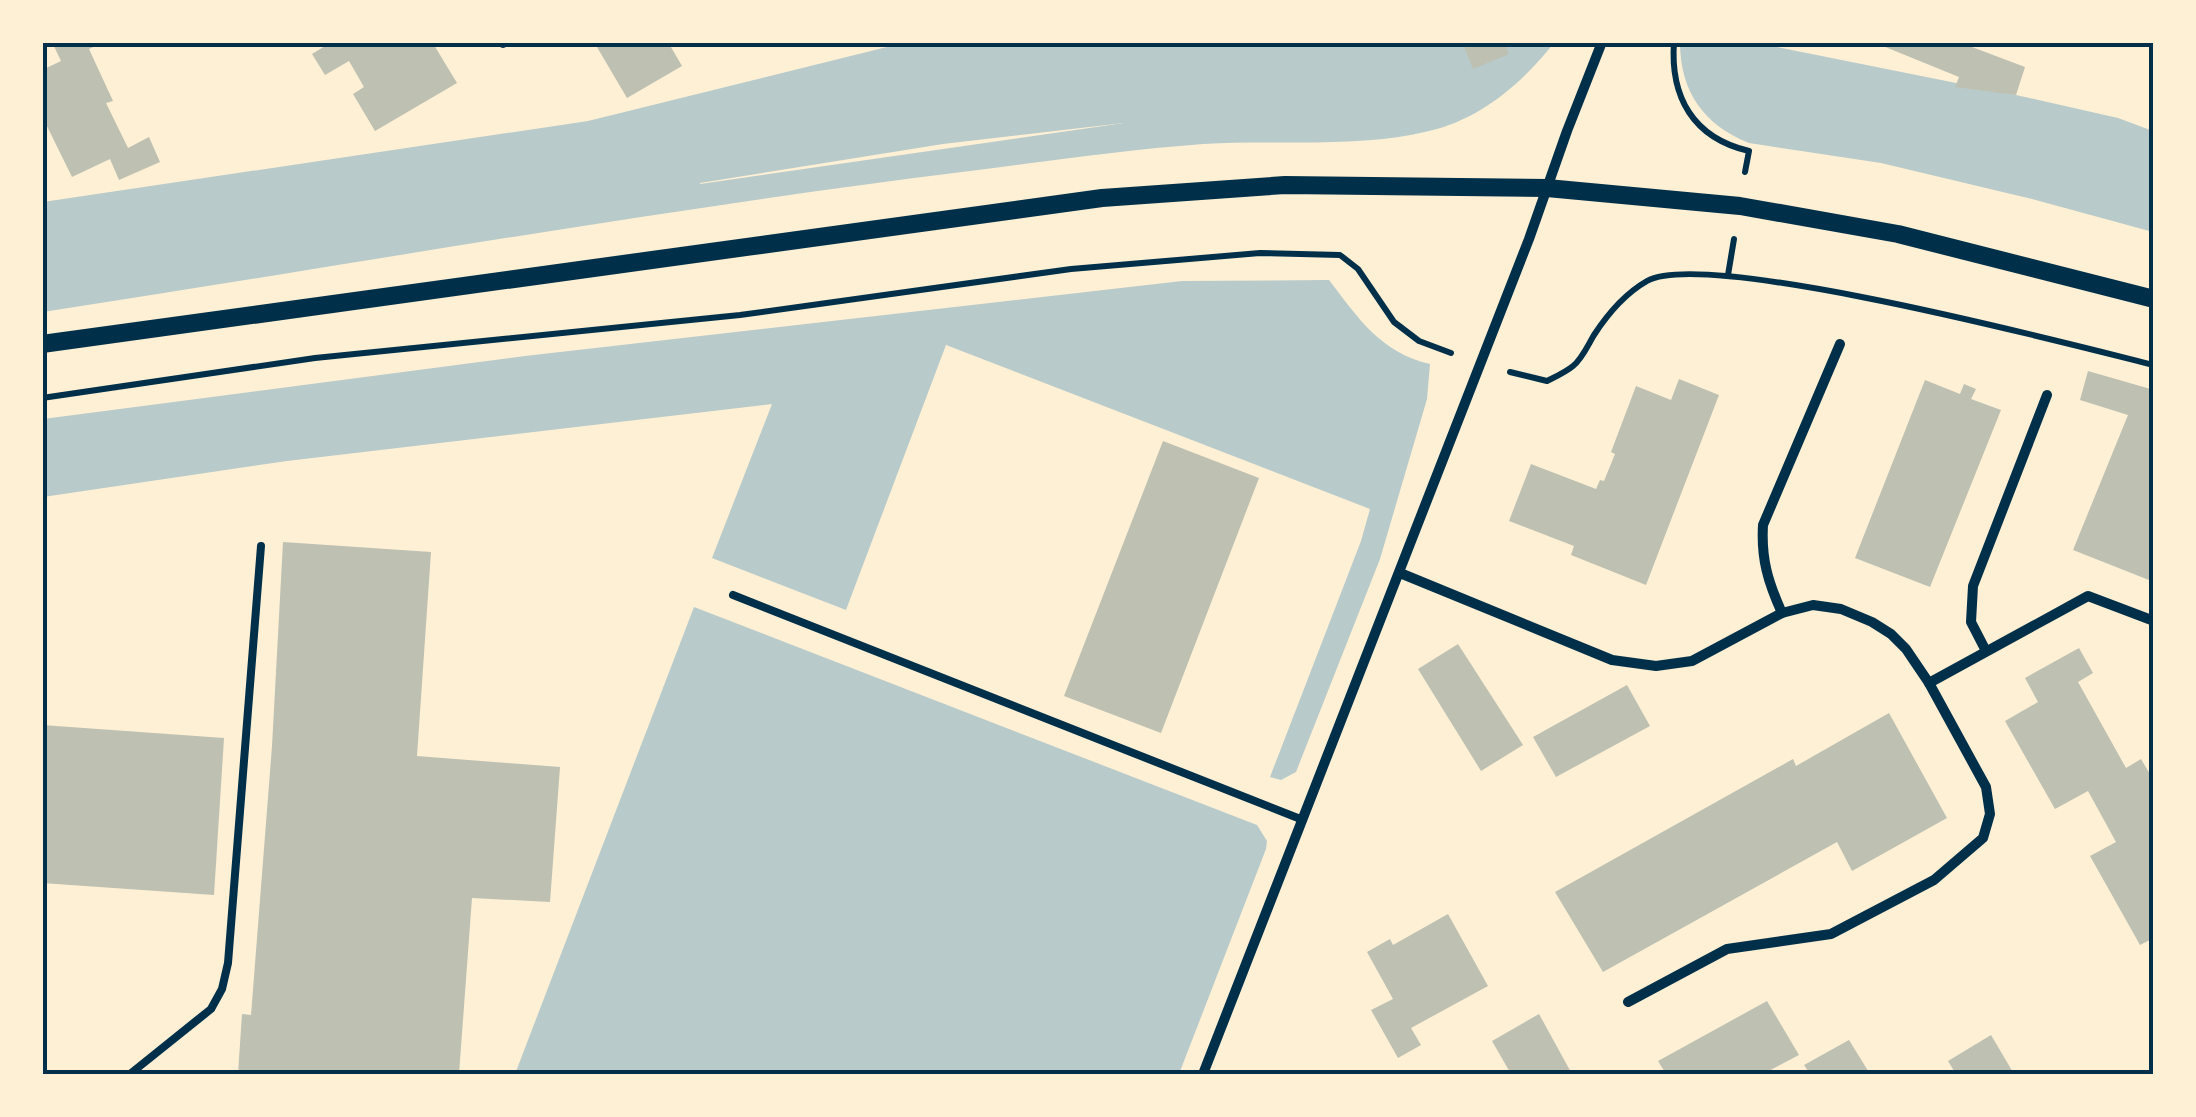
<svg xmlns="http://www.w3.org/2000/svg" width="2196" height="1117" font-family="'Archivo Narrow',sans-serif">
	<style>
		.green { fill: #b9caca; fill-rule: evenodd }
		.building { fill: #bec0b2 }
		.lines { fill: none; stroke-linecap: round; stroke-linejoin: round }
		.path { stroke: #003049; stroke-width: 6 }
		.service { stroke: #003049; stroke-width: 8 }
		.minor { stroke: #003049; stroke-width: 10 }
		.tertiary { stroke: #003049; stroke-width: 18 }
		.neatline { fill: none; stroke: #003049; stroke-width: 4 }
	</style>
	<rect width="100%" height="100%" fill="#fdf0d5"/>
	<!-- green -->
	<g class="green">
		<path d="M907 42 1554 43C1522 83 1481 119 1429 131 1356 149 1278 139 1203 144 1123 150 1042 162 962 172 655 210 349 265 43 312V202L588 121ZM1124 123 700 184V183L943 144Z"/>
		<path d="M1680 42 1757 43 2016 95 2118 118 2153 131V232L2032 199 1881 163 1749 143C1704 125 1680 92 1680 42Z"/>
		<path d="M1329 280C1358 318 1381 353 1430 364L1427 399 1380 559 1296 772 1281 780 1270 777 1361 541 1370 509 946 345 846 610 712 558 772 404 287 461 43 497V419L525 356 1182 281Z"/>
		<polygon points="694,607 1257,825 1267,841 1266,849 1179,1074 515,1074"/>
	</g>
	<!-- building -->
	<g class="building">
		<polygon points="52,42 104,42 89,49 113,101 106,103 128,148 149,137 160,162 119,180 110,159 72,177 42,116 42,70 61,61"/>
		<polygon points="323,42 440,42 434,45 457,83 375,131 353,94 364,87 349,61 325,75 312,54 325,46"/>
		<polygon points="594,42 668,42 682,66 627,98"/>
		<polygon points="1467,42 1504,42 1509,54 1473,69 1463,44"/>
		<polygon points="1873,42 1973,42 1972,47 2025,67 2016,95 1955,87 1959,77"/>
		<polygon points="2088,371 2154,390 2154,582 2073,550 2128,415 2080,400"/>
		<polygon points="1679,379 1719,395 1646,585 1571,555 1574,546 1509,521 1531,464 1596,489 1600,480 1604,481 1615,454 1611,452 1636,386 1671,400"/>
		<polygon points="1925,380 1960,394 1964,384 1976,389 1971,399 2001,410 1930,587 1855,558"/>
		<polygon points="1163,441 1259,478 1161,733 1064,696"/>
		<polygon points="283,542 431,552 417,756 560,767 550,902 472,898 459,1074 238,1074 242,1014 251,1015 272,746"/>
		<polygon points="1458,644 1523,745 1481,771 1418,669"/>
		<polygon points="2079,648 2093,673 2078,682 2126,768 2141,759 2154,781 2154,938 2140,945 2090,856 2116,842 2088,791 2055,809 2005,721 2038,702 2025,678"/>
		<polygon points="1627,685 1650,726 1556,777 1533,737"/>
		<polygon points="1889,713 1947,818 1852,871 1837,842 1603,972 1555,892 1793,759 1796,766"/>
		<polygon points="42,725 224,738 214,895 42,883"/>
		<polygon points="1448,914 1488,986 1411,1028 1421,1045 1398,1058 1371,1010 1393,999 1367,952 1390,939 1393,945"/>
		<polygon points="1767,1001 1799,1055 1763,1074 1666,1074 1658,1061"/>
		<polygon points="1539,1014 1572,1074 1511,1074 1492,1041"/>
		<polygon points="1991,1035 2014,1074 1956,1074 1948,1061"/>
		<polygon points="1849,1040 1870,1074 1810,1074 1804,1065"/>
	</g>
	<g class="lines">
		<!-- path -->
		<g class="path">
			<path d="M1674 42C1670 97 1693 138 1749 151L1745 172"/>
			<polyline points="1728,275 1734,239"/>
			<path d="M1510 372 1547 381C1555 377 1566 372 1573 366 1582 359 1588 345 1594 335 1607 315 1626 293 1647 281 1706 248 2073 345 2154 365"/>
			<polyline points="42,398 315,358 740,315 1071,269 1260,253 1340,255 1358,269 1394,322 1419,341 1451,353"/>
		</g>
		<!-- service -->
		<g class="service">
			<polyline points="733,595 1303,820"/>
			<polyline points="130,1074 211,1009 222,989 228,963 261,546"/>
		</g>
		<!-- minor -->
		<g class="minor">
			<polyline points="503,42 503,43"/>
			<polyline points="1400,573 1612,660 1656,666 1692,661 1782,613 1813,605 1841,609 1872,622 1891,634 1906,649 1929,683 1986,787 1990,814 1983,838 1934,880 1831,934 1727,949 1628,1002"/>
			<path d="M1782 613C1768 582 1761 559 1763 525L1840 344"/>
			<polyline points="1986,651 1971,622 1973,586 2047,395"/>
			<polyline points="1929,683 2088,596 2154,621"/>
			<polyline points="1203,1074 1529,239 1567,131 1602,42"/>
		</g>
		<!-- tertiary -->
		<polyline class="tertiary" points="42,344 1102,198 1285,185 1547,188 1740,206 1898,234 2154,299"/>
	</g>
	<!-- border -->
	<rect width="2196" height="1117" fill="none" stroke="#fdf0d5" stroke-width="90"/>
	<rect x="45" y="45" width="2106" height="1027" class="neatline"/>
</svg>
